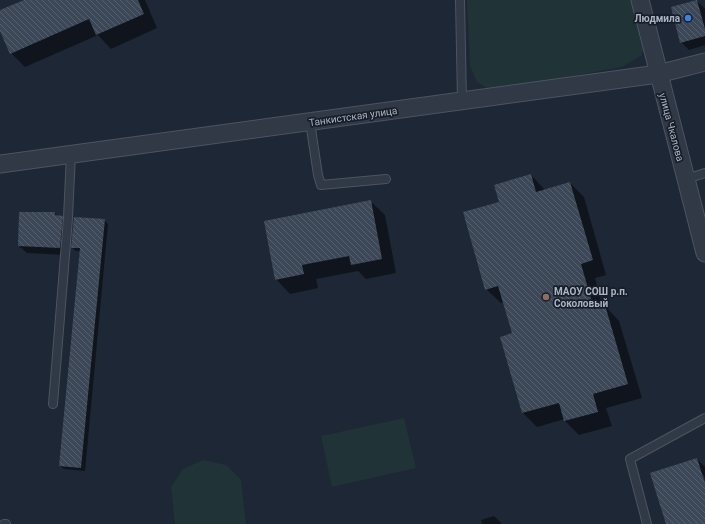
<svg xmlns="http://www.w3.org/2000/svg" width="705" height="524" font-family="Roboto,sans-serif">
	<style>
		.green { fill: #203336 }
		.shadow { fill: #0007 }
		.building { fill: url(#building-back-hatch) }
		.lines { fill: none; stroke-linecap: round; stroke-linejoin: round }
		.service-casing { stroke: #4c5461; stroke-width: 10 }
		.minor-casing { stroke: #4c5461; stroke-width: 19 }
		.service { stroke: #313946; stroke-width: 8 }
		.minor { stroke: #313946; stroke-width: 17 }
		.shop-dot { fill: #3f7fe0; stroke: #171e2a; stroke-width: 1.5 }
		.education-dot { fill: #8d6e63; stroke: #171e2a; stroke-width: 1.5 }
		.labels { text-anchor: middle; stroke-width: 3.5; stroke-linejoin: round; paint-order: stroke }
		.poi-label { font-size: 10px; font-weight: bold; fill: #abb4c3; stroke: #171e2a; text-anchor: end }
		.street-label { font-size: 10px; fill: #abb4c3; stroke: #171e2a }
	</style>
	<defs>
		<pattern id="building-back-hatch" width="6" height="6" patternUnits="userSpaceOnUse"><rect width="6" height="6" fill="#3c4758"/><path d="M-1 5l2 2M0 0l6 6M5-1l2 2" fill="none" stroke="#565f6e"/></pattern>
	</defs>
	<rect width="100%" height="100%" fill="#1e2735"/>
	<!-- green -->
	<g class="green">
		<polygon points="467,0 635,0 645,41 642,55 622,67 508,88 487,88 477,82 470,66"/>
		<polygon points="404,418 416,468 332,487 321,436"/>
		<polygon points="203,460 226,465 241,480 246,524 175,524 171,487 183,469"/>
	</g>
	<!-- shadow -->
	<g class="shadow">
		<polygon points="26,0 145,0 157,28 111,49 98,35 25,67 11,53 0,29 0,11"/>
		<polygon points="697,1 705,9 705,45 689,50 681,42"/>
		<polygon points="531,175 545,190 570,183 584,197 606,275 595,278 603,307 605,306 619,321 642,398 606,408 612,426 579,435 565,421 565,419 537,427 523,413 501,338 514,334 504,302 501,303 486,289 500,202"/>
		<polygon points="370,201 385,215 396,273 366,279 358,271 316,279 318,288 290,294 276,279"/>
		<polygon points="55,213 58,216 62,217 70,224 67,255 27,253 19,246"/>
		<polygon points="104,220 108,224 85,471 64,469 60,466 80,251 76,251 72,248"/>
		<polygon points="697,459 705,467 705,480 704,475 701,475 705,487 705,524 667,524"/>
		<polygon points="494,516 502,524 482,524 481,520"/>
	</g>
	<!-- building -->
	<g class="building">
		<polygon points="24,0 138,0 144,14 96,35 89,19 10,54 0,31 0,10"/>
		<polygon points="697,0 705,29 705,36 680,43 671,7"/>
		<polygon points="531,174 536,192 570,182 593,260 581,264 594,309 605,305 628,384 593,394 598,412 564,421 559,403 522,413 500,337 512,333 498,286 485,290 463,212 499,202 494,185"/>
		<polygon points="371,200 382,259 351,265 349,256 302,265 304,274 275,280 264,221"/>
		<polygon points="19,212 55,212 55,215 63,216 60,248 18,246"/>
		<polygon points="74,217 105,219 81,468 59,466 80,248 71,248"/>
		<polygon points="697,458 705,483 705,524 666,524 650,473"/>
	</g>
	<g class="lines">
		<!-- service casing -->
		<g class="service-casing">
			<g id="service">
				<polyline points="460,0 462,101"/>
				<polyline points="310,122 318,175 321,185 386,179"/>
				<polyline points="686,179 705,173"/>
				<polyline points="53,404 68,218 71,154"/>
				<polyline points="4,524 6,524"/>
				<polyline points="647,524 630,459 705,418"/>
			</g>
		</g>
		<!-- minor casing -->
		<g class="minor-casing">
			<g id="minor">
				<polyline points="640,0 705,253"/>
				<polyline points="0,164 658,74 705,62"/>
			</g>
		</g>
		<!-- service -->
		<use href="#service" class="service"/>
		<!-- minor -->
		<use href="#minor" class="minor"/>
	</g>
	<!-- markers -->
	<circle class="shop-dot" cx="688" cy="18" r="4"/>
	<circle class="education-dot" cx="546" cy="297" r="4"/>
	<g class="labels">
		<!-- poi labels -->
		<g class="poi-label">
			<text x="680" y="22">Людмила</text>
			<text x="554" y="295" text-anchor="start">МАОУ СОШ р.п.<tspan x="554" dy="12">Соколовый</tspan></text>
		</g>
		<!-- street labels -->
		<g class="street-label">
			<text transform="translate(353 116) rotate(-8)" y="4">Танкистская улица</text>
			<text transform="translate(672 127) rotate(75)" y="4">улица Чкалова</text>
		</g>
	</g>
</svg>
